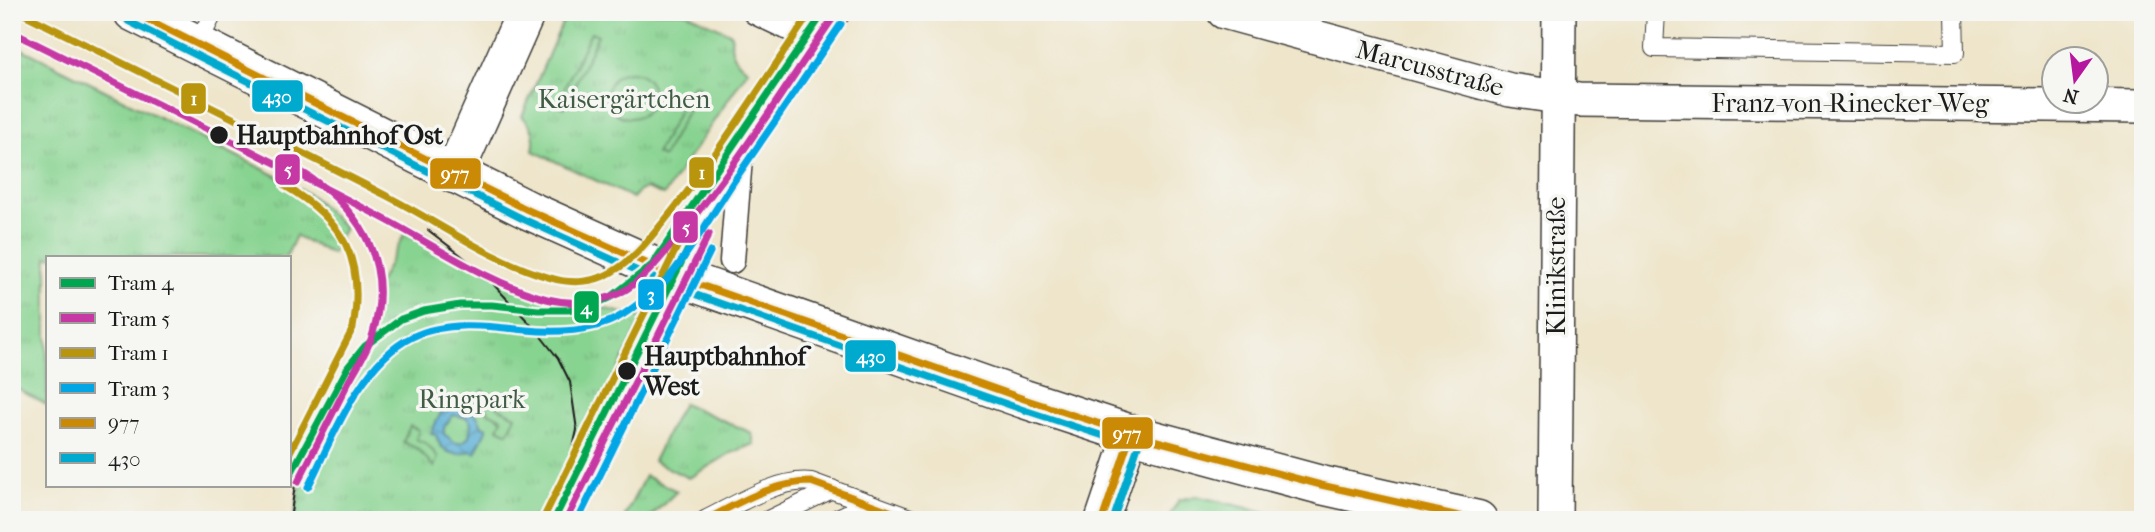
<svg xmlns="http://www.w3.org/2000/svg" width="2155" height="532" font-family="'IM FELL French Canon',serif">
	<style>
		.park { fill: url(#park-tufts); stroke: #527856; stroke-width: 2 }
		.garden { fill: #87d390; stroke: #527856; stroke-width: 2 }
		.water { fill: url(#water-waves); stroke: #3a6679; stroke-width: 2; fill-rule: evenodd }
		.lines { fill: none; stroke-linecap: round; stroke-linejoin: round }
		.service-casing { stroke: #3c3a36; stroke-width: 20 }
		.pedestrian-casing { stroke: #3c3a36; stroke-width: 27 }
		.minor-casing { stroke: #3c3a36; stroke-width: 36 }
		.tertiary-casing { stroke: #3c3a36; stroke-width: 41 }
		.secondary-casing { stroke: #3c3a36; stroke-width: 41 }
		.service { stroke: #fff; stroke-width: 18 }
		.pedestrian { stroke: #fff; stroke-width: 24 }
		.minor { stroke: #fff; stroke-width: 33 }
		.tertiary { stroke: #fff; stroke-width: 38 }
		.secondary { stroke: #fff; stroke-width: 38 }
		.tram { stroke: #1c1c1c; stroke-width: 2 }
		.bus-1-casing { stroke: #f6f6f2; stroke-width: 12 }
		.bus-2-casing { stroke: #f6f6f2; stroke-width: 12 }
		.bus-1 { stroke: #cb8a06; stroke-width: 7 }
		.bus-2 { stroke: #00a9ce; stroke-width: 7 }
		.tram-1-casing { stroke: #f6f6f2; stroke-width: 12 }
		.tram-2-casing { stroke: #f6f6f2; stroke-width: 12 }
		.tram-3-casing { stroke: #f6f6f2; stroke-width: 12 }
		.tram-4-casing { stroke: #f6f6f2; stroke-width: 12 }
		.tram-1 { stroke: #00a650; stroke-width: 7 }
		.tram-2 { stroke: #c638a3; stroke-width: 7 }
		.tram-3 { stroke: #b9950e; stroke-width: 7 }
		.tram-4 { stroke: #02a6e5; stroke-width: 7 }
		.stop-dot { fill: #1c1c1c; stroke: #f6f6f2; stroke-width: 2.5 }
		.labels { text-anchor: middle; stroke-width: 7; stroke-linejoin: round; paint-order: stroke }
		.street-label { font-size: 26px; fill: #1c1c1c; stroke: #f6f6f2 }
		.park-label { font-size: 26px; fill: #415c45; stroke: #f6f6f2 }
		.stop-label { font-size: 26px; font-weight: bold; fill: #1c1c1c; stroke: #f6f6f2; text-anchor: start }
		.line-badge { stroke: #f6f6f2; stroke-width: 2.5 }
		.badge-label { font-size: 19px; text-anchor: middle; font-weight: bold; fill: #fff }
	</style>
	<defs>
		<pattern id="park-tufts" width="24" height="20" patternUnits="userSpaceOnUse" patternTransform="scale(1.75)"><rect width="24" height="20" fill="#87d390"/><path d="M3 7l-1-3M5 7V3M7 7l1-3M15 17l-1-3M17 17v-4M19 17l1-3" fill="none" stroke="#74b57c"/></pattern>
		<pattern id="water-waves" width="16" height="10" patternUnits="userSpaceOnUse" patternTransform="scale(1.75)"><rect width="16" height="10" fill="#59afd6"/><path d="M0 5q4-4 8 0t8 0" fill="none" stroke="#498ead"/></pattern>
	</defs>
	<rect width="100%" height="100%" fill="#f6f6f2"/>
	<filter id="ink" filterUnits="userSpaceOnUse"><feTurbulence type="fractalNoise" baseFrequency=".0143" numOctaves="2"/><feDisplacementMap in="SourceGraphic" scale="14" xChannelSelector="R" yChannelSelector="G"/><feConvolveMatrix kernelMatrix="1 2 1 2 8 2 1 2 1" color-interpolation-filters="sRGB"/></filter>
	<filter id="wash" filterUnits="userSpaceOnUse"><feTurbulence type="fractalNoise" baseFrequency=".00686" numOctaves="4" result="noise"/><feDisplacementMap in="SourceGraphic" scale="28" xChannelSelector="R" yChannelSelector="G"/><feGaussianBlur stdDeviation="1.57" result="paint"/><feColorMatrix in="noise" values="0 0 0 0 0 0 0 0 0 0 0 0 0 0 0 0 0 1.4 0 .05"/><feComposite in="paint" operator="in"/></filter>
	<g filter="url(#wash)">
		<rect width="100%" height="100%" fill="#eee5ca"/>
		<!-- park -->
		<g class="park">
			<path d="M567 12H685L732 34C729 52 734 60 748 70L664 195 646 188 639 191 633 198 533 151C536 136 533 127 522 116Z"/>
			<polygon points="12,44 285,180 313,197 345,228 332,254 296,236 286,257 47,257 47,405 12,386"/>
			<polygon points="409,225 525,289 643,318 547,520 294,520 301,478 371,331 378,285"/>
			<polygon points="683,403 752,433 754,444 731,453 689,478 653,461"/>
			<polygon points="645,476 677,491 647,520 623,520"/>
			<polygon points="1196,496 1299,520 1167,520 1179,500"/>
		</g>
		<!-- garden -->
		<g class="garden">
			<polygon points="591,32 598,35 564,108 557,104"/>
			<circle cx="630" cy="95" r="23"/>
			<polygon points="694,84 700,87 663,157 656,154"/>
			<polygon points="483,390 499,408 516,416 508,433 498,428 502,419 490,413 479,400"/>
			<polygon points="410,426 419,430 416,439 427,444 438,457 434,467 418,449 403,442"/>
		</g>
		<!-- water -->
		<path class="water" d="M455 406C471 407 477 412 482 426L487 428 475 453 470 451C454 458 440 452 436 435L431 433 443 408 447 410ZM453 415 467 418 471 423 469 437 463 442 456 443 444 434V427Z"/>
	</g>
	<g filter="url(#ink)">
		<g class="lines">
			<!-- service casing -->
			<g class="service-casing">
				<g id="service">
					<polyline points="1656,12 1654,48 1955,53 1954,12"/>
					<polyline points="197,45 214,12"/>
					<path d="M705 520C736 505 778 478 811 482L915 520"/>
					<polyline points="768,520 832,489"/>
					<polyline points="834,520 869,503"/>
				</g>
			</g>
			<!-- pedestrian casing -->
			<g class="pedestrian-casing">
				<g id="pedestrian">
					<polyline points="755,12 818,42"/>
					<polyline points="732,261 740,158"/>
					<polyline points="662,270 838,12"/>
				</g>
			</g>
			<!-- minor casing -->
			<g class="minor-casing">
				<g id="minor">
					<polyline points="1224,12 1510,90 1579,100 2143,106"/>
					<polyline points="1102,520 1131,434"/>
					<polyline points="1555,520 1559,12"/>
				</g>
			</g>
			<!-- tertiary casing -->
			<g class="tertiary-casing">
				<polyline id="tertiary" points="454,174 526,12"/>
			</g>
			<!-- secondary casing -->
			<g class="secondary-casing">
				<polyline id="secondary" points="133,12 528,210 675,276 1024,399 1131,434 1321,485 1478,520"/>
			</g>
			<!-- service -->
			<use href="#service" class="service"/>
			<!-- pedestrian -->
			<use href="#pedestrian" class="pedestrian"/>
			<!-- minor -->
			<use href="#minor" class="minor"/>
			<!-- tertiary -->
			<use href="#tertiary" class="tertiary"/>
			<!-- secondary -->
			<use href="#secondary" class="secondary"/>
			<!-- tram -->
			<g class="tram">
				<polyline points="428,230 479,269 535,329 558,358 570,382 577,430 559,509"/>
				<polyline points="290,520 296,478 312,433"/>
			</g>
			<!-- bus-1 casing -->
			<g class="bus-1-casing">
				<g id="bus-1">
					<polyline points="133,12 528,210 675,276 1024,399 1131,434 1321,485 1477,520"/>
					<path d="M705 520C739 503 772 482 811 482L914 520"/>
					<polyline points="1102,520 1131,434"/>
				</g>
			</g>
			<!-- bus-2 casing -->
			<g class="bus-2-casing">
				<g id="bus-2">
					<polyline points="128,21 523,219 671,286 1021,409 1128,444"/>
					<polyline points="1113,520 1141,437"/>
				</g>
			</g>
			<!-- bus-1 -->
			<use href="#bus-1" class="bus-1"/>
			<!-- bus-2 -->
			<use href="#bus-2" class="bus-2"/>
			<!-- tram-1 casing -->
			<g class="tram-1-casing">
				<g id="tram-1">
					<polyline points="289,477 348,367 365,346 401,319 424,311 460,305 492,305 538,310 568,310 591,306 611,297 652,265 824,12"/>
					<polyline points="554,520 691,243"/>
				</g>
			</g>
			<!-- tram-2 casing -->
			<g class="tram-2-casing">
				<g id="tram-2">
					<path d="M12 32C134 93 256 152 377 215 433 244 485 282 547 299 571 305 598 303 620 293 645 280 663 255 680 234 736 167 783 90 833 18"/>
					<path d="M295 168C357 204 395 259 373 333 369 349 357 366 349 381 332 415 315 448 298 482"/>
					<polyline points="566,520 709,234"/>
				</g>
			</g>
			<!-- tram-3 casing -->
			<g class="tram-3-casing">
				<g id="tram-3">
					<path d="M20 12C142 73 264 133 385 195 440 223 491 261 551 278 570 284 594 283 612 272 634 260 649 239 665 220 718 155 763 82 811 12"/>
					<path d="M285 186C344 221 365 259 353 328L289 454"/>
					<polyline points="545,515 681,239 691,222"/>
				</g>
			</g>
			<!-- tram-4 casing -->
			<g class="tram-4-casing">
				<g id="tram-4">
					<path d="M308 487C333 437 360 363 412 337 446 320 490 326 526 330 558 333 596 332 624 314 638 304 658 291 669 277 693 248 713 213 734 181 770 129 806 76 841 24"/>
					<polyline points="578,520 710,252"/>
				</g>
			</g>
			<!-- tram-1 -->
			<use href="#tram-1" class="tram-1"/>
			<!-- tram-2 -->
			<use href="#tram-2" class="tram-2"/>
			<!-- tram-3 -->
			<use href="#tram-3" class="tram-3"/>
			<!-- tram-4 -->
			<use href="#tram-4" class="tram-4"/>
		</g>
	</g>
	<!-- markers -->
	<g class="stop-dot">
		<circle cx="219" cy="135" r="10"/>
		<circle cx="627" cy="371" r="10"/>
	</g>
	<g class="labels">
		<!-- street labels -->
		<g class="street-label">
			<text transform="translate(1430 68) rotate(15)" y="9">Marcusstraße</text>
			<text x="1850" y="112">Franz-von-Rinecker-Weg</text>
			<text transform="translate(1556 266) rotate(-90)" y="9">Klinikstraße</text>
		</g>
		<!-- park labels -->
		<g class="park-label">
			<text x="624" y="108">Kaisergärtchen</text>
			<text x="472" y="408">Ringpark</text>
		</g>
		<!-- stop labels -->
		<g class="stop-label">
			<text x="236" y="144">Hauptbahnhof Ost</text>
			<text x="644" y="365">Hauptbahnhof<tspan x="644" dy="30">West</tspan></text>
		</g>
	</g>
	<g class="line-badge">
		<rect x="251" y="79" width="53" height="34" rx="7" fill="#00a9ce"/>
		<rect x="180" y="82" width="27" height="33" rx="7" fill="#b9950e"/>
		<rect x="274" y="153" width="27" height="33" rx="7" fill="#c638a3"/>
		<rect x="688" y="156" width="27" height="33" rx="7" fill="#b9950e"/>
		<rect x="429" y="157" width="53" height="33" rx="7" fill="#cb8a06"/>
		<rect x="672" y="210" width="27" height="34" rx="7" fill="#c638a3"/>
		<rect x="637" y="278" width="28" height="33" rx="7" fill="#02a6e5"/>
		<rect x="573" y="290" width="27" height="34" rx="7" fill="#00a650"/>
		<rect x="844" y="339" width="53" height="34" rx="7" fill="#00a9ce"/>
		<rect x="1101" y="416" width="53" height="34" rx="7" fill="#cb8a06"/>
	</g>
	<g class="badge-label">
		<text x="277" y="103">430</text>
		<text x="194" y="105">1</text>
		<text x="288" y="176">5</text>
		<text x="702" y="179">1</text>
		<text x="455" y="180">977</text>
		<text x="686" y="234">5</text>
		<text x="651" y="301">3</text>
		<text x="586" y="314">4</text>
		<text x="871" y="363">430</text>
		<text x="1127" y="440">977</text>
	</g>
	<!-- margin -->
	<rect width="2155" height="532" fill="none" stroke="#f6f6f2" stroke-width="42"/>
	<!-- legend -->
	<rect x="46" y="256" width="245" height="231" fill="#f6f6f2" stroke="#9f9f9c" stroke-width="2"/>
	<rect x="60" y="278" width="35" height="10" fill="#00a650" stroke="#9f9f9c" stroke-width="2"/>
	<text x="108" y="290" font-size="21" fill="#1c1c1c">Tram 4</text>
	<rect x="60" y="313" width="35" height="10" fill="#c638a3" stroke="#9f9f9c" stroke-width="2"/>
	<text x="108" y="326" font-size="21" fill="#1c1c1c">Tram 5</text>
	<rect x="60" y="348" width="35" height="10" fill="#b9950e" stroke="#9f9f9c" stroke-width="2"/>
	<text x="108" y="360" font-size="21" fill="#1c1c1c">Tram 1</text>
	<rect x="60" y="383" width="35" height="10" fill="#02a6e5" stroke="#9f9f9c" stroke-width="2"/>
	<text x="108" y="396" font-size="21" fill="#1c1c1c">Tram 3</text>
	<rect x="60" y="418" width="35" height="10" fill="#cb8a06" stroke="#9f9f9c" stroke-width="2"/>
	<text x="108" y="430" font-size="21" fill="#1c1c1c">977</text>
	<rect x="60" y="453" width="35" height="10" fill="#00a9ce" stroke="#9f9f9c" stroke-width="2"/>
	<text x="108" y="466" font-size="21" fill="#1c1c1c">430</text>
	<!-- north arrow -->
	<g transform="translate(2075 80) rotate(194)"><circle r="33" fill="#f6f6f2" stroke="#9f9f9c" stroke-width="2"/>
	<path d="M0-5L12 26L0 18L-12 26Z" fill="#b5179e"/>
	<text y="-10" font-size="19" font-weight="bold" text-anchor="middle" fill="#1c1c1c">N</text>
	</g>
</svg>
